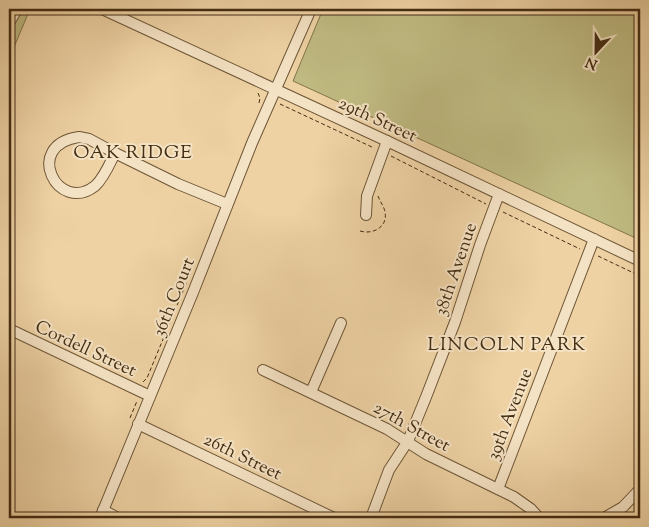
<svg xmlns="http://www.w3.org/2000/svg" width="649" height="527" font-family="'Sorts Mill Goudy',serif">
	<style>
		.green { fill: #bfba81; stroke: #82744a }
		.lines { fill: none; stroke-linecap: round; stroke-linejoin: round }
		.minor-casing { stroke: #6e5636; stroke-width: 12 }
		.path { stroke: #442d12; stroke-width: 1; stroke-dasharray: 4 2.5; stroke-linecap: butt }
		.minor { stroke: #f4e2c4; stroke-width: 10 }
		.labels { text-anchor: middle; stroke-width: 4; stroke-linejoin: round; paint-order: stroke }
		.street-label { font-size: 18px; fill: #442d12; stroke: #f4e2c4 }
		.neighbourhood-label { font-size: 19px; letter-spacing: 1px; fill: #442d12; stroke: #f4e2c4 }
	</style>
	<rect width="100%" height="100%" fill="#eed2a4"/>
	<filter id="stains"><feTurbulence type="fractalNoise" baseFrequency=".004" numOctaves="4"/><feColorMatrix values="0 0 0 0 .2 0 0 0 0 .09 0 0 0 0 .02 0 0 0 .5 -.17"/></filter>
	<radialGradient id="worn" r=".72"><stop offset=".6" stop-color="#630" stop-opacity="0"/><stop offset="1" stop-color="#630" stop-opacity=".3"/></radialGradient>
	<!-- green -->
	<g class="green">
		<polygon points="9,9 30,9 9,59"/>
		<polygon points="323,9 640,9 640,240 293,81"/>
	</g>
	<g class="lines">
		<!-- minor casing -->
		<g class="minor-casing">
			<g id="minor">
				<polyline points="102,9 387,141 640,261"/>
				<polyline points="9,23 17,9"/>
				<path d="M79 137 89 139 115 153C110 163 104 178 95 186 58 215 22 145 79 137Z"/>
				<polyline points="115,153 178,184 227,204"/>
				<polyline points="366,215 367,196 387,141"/>
				<polyline points="9,329 150,396"/>
				<polyline points="263,370 387,429 426,454 514,497 531,509 539,518"/>
				<polyline points="311,392 341,323"/>
				<polyline points="138,424 334,518"/>
				<polyline points="498,489 594,239"/>
				<polyline points="103,510 118,518"/>
				<polyline points="100,518 194,290 252,143 311,9"/>
				<polyline points="371,518 389,470 408,441 426,397 455,322 480,245 499,194"/>
				<polyline points="604,518 623,507 640,489"/>
			</g>
		</g>
		<!-- path -->
		<g class="path">
			<polyline points="85,9 93,13"/>
			<polyline points="258,93 260,98 259,103"/>
			<polyline points="280,104 374,148"/>
			<polyline points="391,156 486,204"/>
			<polyline points="503,212 580,249"/>
			<path d="M360 231C373 235 388 227 385 212 384 206 380 202 378 196"/>
			<polyline points="598,256 640,276"/>
			<polyline points="143,382 147,378 190,274"/>
			<polyline points="130,418 137,401"/>
		</g>
		<!-- minor -->
		<use href="#minor" class="minor"/>
	</g>
	<g class="labels">
		<!-- street labels -->
		<g class="street-label">
			<text transform="translate(378 119) rotate(25)" y="6">29th Street</text>
			<text transform="translate(455 269) rotate(-71)" y="6">38th Avenue</text>
			<text transform="translate(173 297) rotate(-68)" y="6">36th Court</text>
			<text transform="translate(86 348) rotate(25)" y="6">Cordell Street</text>
			<text transform="translate(509 414) rotate(-69)" y="6">39th Avenue</text>
			<text transform="translate(412 426) rotate(29)" y="6">27th Street</text>
			<text transform="translate(243 456) rotate(26)" y="6">26th Street</text>
		</g>
		<!-- neighbourhood labels -->
		<g class="neighbourhood-label">
			<text x="133" y="158">OAK RIDGE</text>
			<text x="507" y="350">LINCOLN PARK</text>
		</g>
	</g>
	<!-- margin -->
	<rect width="649" height="527" fill="none" stroke="#eed2a4" stroke-width="30"/>
	<rect x="10" y="10" width="629" height="507" fill="none" stroke="#442d12" stroke-width="2.5"/>
	<rect x="15" y="15" width="619" height="497" fill="none" stroke="#442d12"/>
	<!-- north arrow -->
	<g transform="translate(596 52) rotate(202)" stroke="#f4e2c4" stroke-width="4" paint-order="stroke">
	<path d="M0-4L9 19L0 12L-9 19Z" fill="#442d12"/>
	<text y="-8" font-size="14" font-weight="bold" text-anchor="middle" fill="#442d12">N</text>
	</g>
	<rect width="100%" height="100%" filter="url(#stains)"/>
	<rect width="100%" height="100%" fill="url(#worn)"/>
</svg>
